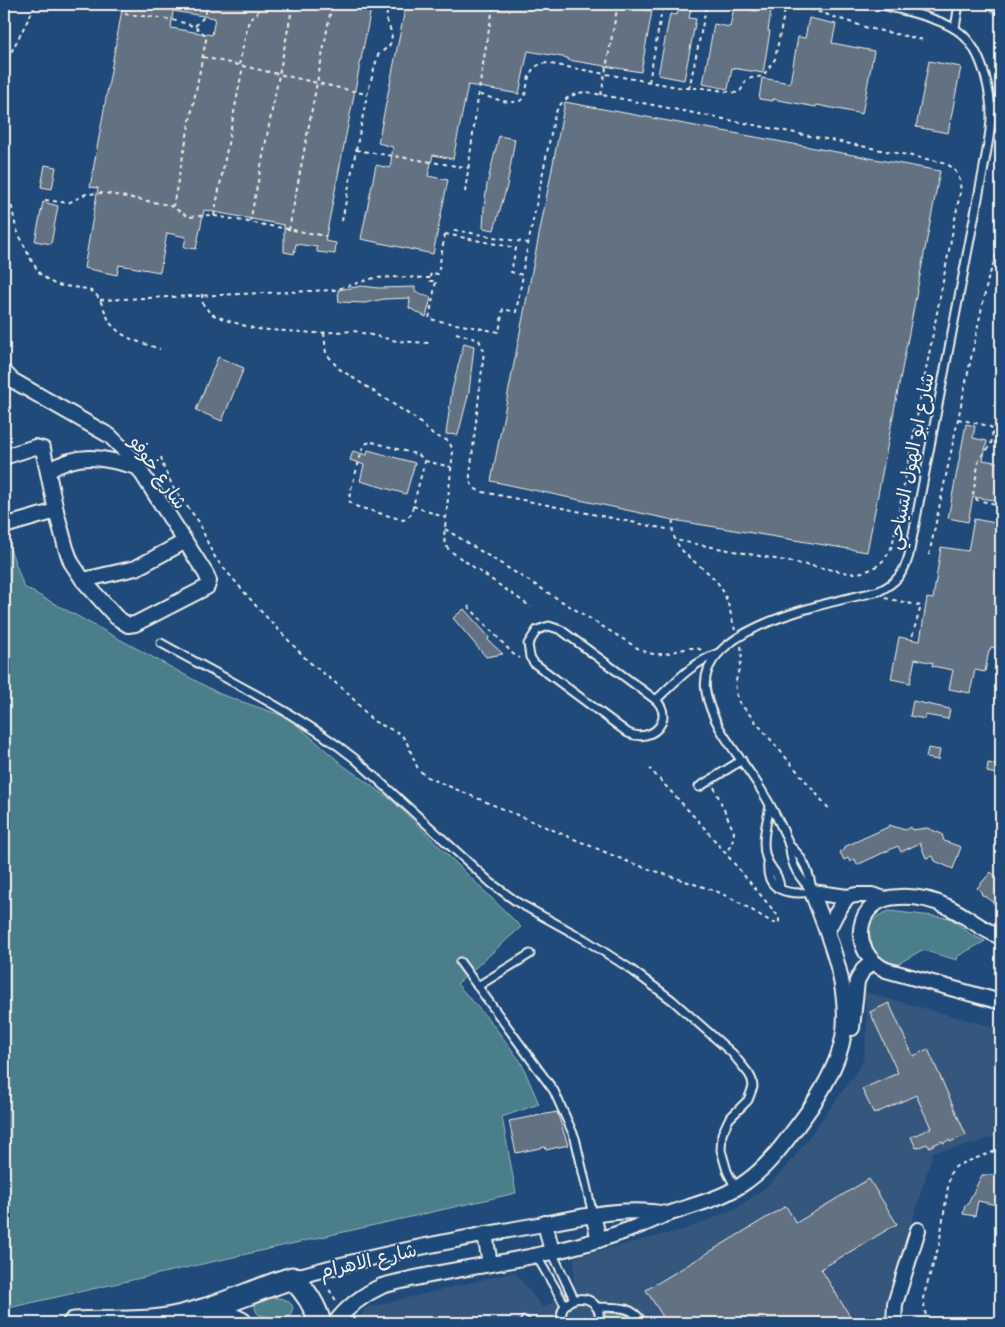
<svg xmlns="http://www.w3.org/2000/svg" width="1005" height="1327" font-family="Mynerve,'Playpen Sans Arabic',sans-serif">
	<style>
		.built { fill: #34567d }
		.green { fill: #4c7e8b; stroke: #a0b8ba }
		.building { fill: #647283; stroke: #f4f1e8; fill-rule: evenodd }
		.lines { fill: none; stroke-linecap: round; stroke-linejoin: round }
		.service-casing { stroke: #f4f1e8; stroke-width: 11 }
		.minor-casing { stroke: #f4f1e8; stroke-width: 18 }
		.primary-casing { stroke: #f4f1e8; stroke-width: 25 }
		.path { stroke: #f4f1e8; stroke-width: 2; stroke-dasharray: 4 4; stroke-linecap: butt }
		.service { stroke: #1f4a7a; stroke-width: 7 }
		.minor { stroke: #1f4a7a; stroke-width: 14 }
		.primary { stroke: #1f4a7a; stroke-width: 21 }
		.labels { text-anchor: middle; stroke-width: 4; stroke-linejoin: round; paint-order: stroke }
		.street-label { font-size: 19px; fill: #f4f1e8; stroke: #1f4a7a }
	</style>
	<rect width="100%" height="100%" fill="#1f4a7a"/>
	<filter id="ink" filterUnits="userSpaceOnUse"><feTurbulence type="fractalNoise" baseFrequency=".02" numOctaves="2"/><feDisplacementMap in="SourceGraphic" scale="10" xChannelSelector="R" yChannelSelector="G"/><feConvolveMatrix kernelMatrix="1 2 1 2 8 2 1 2 1" color-interpolation-filters="sRGB"/></filter>
	<g filter="url(#ink)">
		<!-- built -->
		<polygon class="built" points="864,992 1001,1029 1001,1134 971,1145 933,1152 889,1300 891,1323 358,1323 365,1308 515,1272 543,1308 574,1289 574,1257 686,1229 737,1208 770,1184 795,1156 857,1071 862,1063 865,1050 867,1016"/>
		<!-- green -->
		<g class="green">
			<polygon points="4,532 24,587 220,694 289,718 344,766 393,801 521,927 457,984 491,1022 521,1062 539,1104 502,1117 516,1193 4,1309"/>
			<path d="M889 911 950 918 972 935 985 941 958 956 957 960 922 950 896 965C889 963 883 962 878 957 866 946 864 926 878 916 882 914 886 912 889 911Z"/>
			<path d="M266 1297C276 1298 288 1297 293 1307L290 1316 281 1319 259 1315C255 1311 254 1307 256 1302Z"/>
			<polygon points="606,1312 629,1316 633,1323 606,1323"/>
		</g>
		<!-- building -->
		<g class="building">
			<path d="M123 4H372L325 241 336 243 335 254 317 252V247L296 244 294 254 284 252V225L204 210 196 249 184 247 186 237 167 233 160 272 119 265 117 275 84 268 98 188 90 187ZM173 11 215 18 212 35 171 28Z"/>
			<polygon points="406,4 612,4 652,11 641,72 568,60 568,58 528,51 519,94 468,85 453,159 433,155 428,176 448,180 433,254 361,239 376,165 390,168 393,147 378,143"/>
			<polygon points="679,4 692,4 689,18 696,19 684,80 658,75 670,14 677,15"/>
			<polygon points="759,4 772,5 768,31 770,31 763,73 732,68 728,89 703,84 714,24 730,27 734,7 757,11"/>
			<polygon points="809,18 836,24 832,43 874,51 862,114 817,105 816,107 773,99 773,101 759,99 762,78 790,83 798,37 805,38"/>
			<polygon points="929,61 961,67 948,133 916,127"/>
			<polygon points="565,102 940,171 867,552 673,520 491,481"/>
			<polygon points="499,136 515,139 507,186 494,230 483,228 484,208 487,184"/>
			<polygon points="45,165 56,167 52,189 41,187"/>
			<polygon points="43,202 58,206 51,244 35,241"/>
			<polygon points="362,286 379,288 415,287 415,291 431,298 426,317 409,308 410,298 384,299 365,303 339,302 338,290"/>
			<polygon points="464,343 474,346 469,392 458,435 446,434 452,390"/>
			<polygon points="218,357 244,368 222,421 196,410"/>
			<polygon points="966,424 975,426 973,438 987,441 983,460 1000,463 997,483 1001,483 1001,501 973,497 968,522 948,518"/>
			<polygon points="368,450 415,463 406,494 360,481 364,465 350,460 353,451 367,455"/>
			<polygon points="974,519 1001,524 1001,544 997,561 1001,562 1001,649 991,647 990,650 989,650 985,672 975,670 970,693 949,689 953,670 932,666 933,663 915,659 910,683 891,679 899,637 920,641 927,598 933,599 941,547 968,551"/>
			<polygon points="464,609 489,637 488,640 503,654 486,657 453,618"/>
			<polygon points="913,701 950,709 948,719 925,715 925,719 910,716"/>
			<polygon points="928,748 940,750 938,760 926,758"/>
			<polygon points="988,763 1001,765 1001,775 987,772"/>
			<polygon points="889,825 905,830 911,827 912,830 927,828 942,834 944,841 961,847 953,869 935,861 933,856 926,858 920,843 901,852 898,846 857,865 855,859 850,862 848,858 844,860 840,852 845,849 844,847 888,827"/>
			<polygon points="991,872 1001,881 1001,897 995,904 981,894 982,893 977,888"/>
			<polygon points="889,1003 913,1056 928,1049 966,1135 950,1142 949,1140 943,1143 942,1141 929,1147 927,1144 916,1148 911,1137 931,1128 916,1095 874,1114 862,1089 898,1073 870,1012"/>
			<polygon points="557,1112 568,1145 546,1150 545,1147 516,1153 509,1121"/>
			<polygon points="982,1175 1001,1175 1001,1206 978,1201 975,1216 963,1214 965,1205 967,1205"/>
			<polygon points="869,1179 897,1224 821,1269 854,1323 667,1323 646,1290 786,1206 796,1223"/>
		</g>
		<g class="lines">
			<!-- service casing -->
			<g class="service-casing">
				<g id="service">
					<polyline points="989,4 1001,11"/>
					<polyline points="955,28 959,4"/>
					<polyline points="991,111 1001,102"/>
					<path d="M549 626 561 630 656 700C675 719 652 744 628 733L534 663 530 657 528 644 537 630Z"/>
					<path d="M161 643C225 679 296 712 354 758L491 883 517 902 584 939 629 968 672 1000 732 1053 749 1074 752 1080 753 1087 748 1100 729 1119 722 1134 721 1150 727 1171 736 1189"/>
					<path d="M656 700C676 681 693 662 719 653"/>
					<polyline points="699,787 742,760"/>
					<path d="M770 806C767 822 761 841 766 857 770 870 779 871 780 889"/>
					<path d="M789 845C803 857 810 873 812 891"/>
					<path d="M768 863C765 892 790 895 812 892"/>
					<path d="M812 892C804 882 795 872 792 860 790 855 791 850 789 845 784 830 769 802 760 788 742 758 712 728 706 692 694 626 835 602 879 591 896 583 904 573 909 555L984 167C987 148 992 129 991 110 989 83 980 44 955 29 936 17 901 10 878 4"/>
					<polyline points="460,962 554,1091 575,1138 593,1215"/>
					<polyline points="478,986 530,954"/>
					<polyline points="552,1252 574,1299"/>
					<polyline points="536,1255 565,1305"/>
					<path d="M596 1307C616 1308 631 1304 643 1323"/>
					<polyline points="525,1321 526,1323"/>
					<path d="M562 1323C555 1291 605 1290 599 1323"/>
				</g>
			</g>
			<!-- minor casing -->
			<g class="minor-casing">
				<g id="minor">
					<polyline points="4,372 12,380 110,436 132,458 206,574 209,581 207,587 135,624 128,625 116,617 83,580 71,562 66,548 56,511 43,449 35,447 4,457"/>
					<path d="M48 471C81 451 102 458 137 467"/>
					<polyline points="4,526 56,511"/>
					<polyline points="83,580 136,568 184,542"/>
					<polyline points="812,892 847,897 856,895 872,895 885,899"/>
					<polyline points="827,932 836,914 847,897"/>
					<path d="M1001 937C980 929 967 916 948 907 933 900 915 896 899 897 855 897 847 952 886 970L1001 1002"/>
					<polyline points="852,1028 857,981 863,970 872,962"/>
					<polyline points="593,1215 599,1240"/>
					<polyline points="545,1223 552,1252"/>
					<polyline points="485,1234 490,1264"/>
					<path d="M292 1278C373 1255 456 1239 538 1225 581 1217 624 1206 667 1214"/>
					<path d="M335 1323C348 1306 362 1295 382 1286 433 1272 487 1266 538 1255 571 1248 605 1239 636 1227 647 1223 657 1218 668 1214 695 1204 723 1199 747 1181 768 1166 783 1145 798 1125 815 1103 830 1079 839 1053 857 1002 830 939 812 892"/>
					<polyline points="894,1323 895,1304 918,1230"/>
				</g>
			</g>
			<!-- primary casing -->
			<g class="primary-casing">
				<g id="primary">
					<polyline points="207,1310 222,1314 241,1323"/>
					<path d="M74 1323C103 1321 132 1324 161 1320 207 1313 248 1292 292 1278 306 1291 315 1305 320 1323"/>
				</g>
			</g>
			<!-- path -->
			<g class="path">
				<polyline points="795,4 868,28 924,40"/>
				<path d="M125 14C146 17 192 18 205 35L206 40 173 206"/>
				<polyline points="195,26 204,17 209,4"/>
				<polyline points="203,57 366,94"/>
				<polyline points="239,65 249,20 257,14 259,4"/>
				<polyline points="4,66 36,4"/>
				<polyline points="649,82 663,4"/>
				<polyline points="689,89 707,4"/>
				<path d="M480 95C491 97 504 103 515 102 535 101 518 68 545 63L683 88H704L737 93 741 90 747 79 763 76 775 59 786 4"/>
				<polyline points="601,95 618,4"/>
				<polyline points="356,150 469,168"/>
				<polyline points="4,192 11,203 16,228 30,258 40,274 48,280 56,285 87,289 95,293 100,300 110,323 120,333 133,340 160,349"/>
				<path d="M465 192C474 129 481 66 494 4"/>
				<polyline points="45,200 68,203 86,194 105,193 169,205 189,217 210,215 326,236"/>
				<polyline points="214,216 243,66"/>
				<polyline points="342,221 367,95 378,55 389,46 391,42 392,34 386,18 389,4"/>
				<polyline points="250,222 293,4"/>
				<polyline points="289,230 332,4"/>
				<polyline points="454,230 528,243"/>
				<polygon points="445,234 516,248 511,272 523,275 516,312 503,309 499,332 429,319 436,281 429,281 431,273 438,274"/>
				<path d="M523 269 555 114C561 100 571 93 587 92L942 162C956 167 962 178 960 193L893 542C887 563 871 574 849 573L675 540"/>
				<polyline points="202,294 203,304 211,314 229,321 256,329 315,333 354,331 397,341 430,343"/>
				<polyline points="100,300 334,290 374,278 397,277 430,278"/>
				<polyline points="324,333 326,353 338,368 416,419 433,435 449,441 453,451 444,537 445,544 449,550 531,607"/>
				<path d="M456 333 479 340 484 351 470 475C469 484 474 490 483 492L671 530"/>
				<polyline points="958,419 989,426 993,429 991,445 979,459 973,495 977,500 1001,505"/>
				<polygon points="372,442 419,455 425,461 411,514 406,519 403,520 355,506 349,501 350,493 363,447 367,443"/>
				<polyline points="161,457 164,468 174,489 199,522 209,546 216,559 257,607 308,661 347,692 373,721 401,734 407,743 418,769 427,777 631,863 718,892 737,901 773,923 779,923 779,917 701,824 650,769"/>
				<polyline points="425,461 451,467"/>
				<polyline points="413,506 446,518"/>
				<path d="M673 520C668 554 704 562 720 586 728 598 731 616 735 630"/>
				<path d="M445 529 639 649C647 653 655 655 663 654 676 653 692 643 703 651"/>
				<polyline points="929,555 988,279 1001,242"/>
				<polyline points="885,598 921,606 911,640"/>
				<polyline points="468,606 513,654 520,658"/>
				<path d="M741 646C745 669 729 678 739 702L830 810"/>
				<polyline points="714,787 734,832 732,844 726,852"/>
				<polyline points="325,1283 337,1302"/>
				<polyline points="927,1323 923,1298 939,1245 950,1174 953,1169 958,1165 1001,1149"/>
			</g>
			<!-- service -->
			<use href="#service" class="service"/>
			<!-- minor -->
			<use href="#minor" class="minor"/>
			<!-- primary -->
			<use href="#primary" class="primary"/>
		</g>
	</g>
	<g class="labels">
		<!-- street labels -->
		<g class="street-label">
			<text transform="translate(910 461) rotate(-79)" y="7">شارع ابو الهول السياحي</text>
			<text transform="translate(159 472) rotate(55)" y="7">شارع خوفو</text>
			<text transform="translate(368 1260) rotate(-13)" y="7">شارع الاهرام</text>
		</g>
	</g>
	<!-- margin -->
	<rect width="1005" height="1327" fill="none" stroke="#1f4a7a" stroke-width="20"/>
	<rect x="10" y="10" width="985" height="1307" fill="none" stroke="#f4f1e8" stroke-width="2" filter="url(#ink)"/>
</svg>
